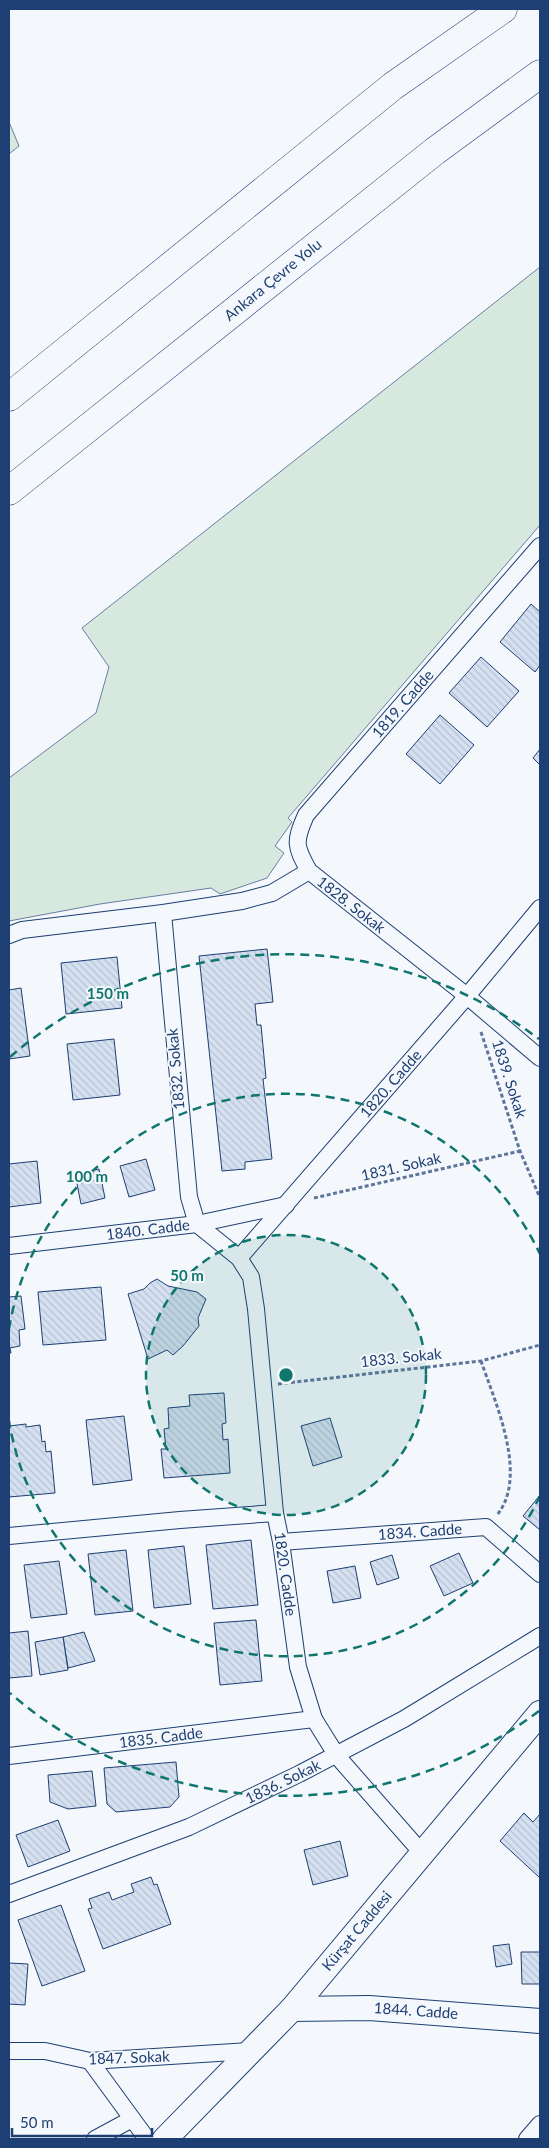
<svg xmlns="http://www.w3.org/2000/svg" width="549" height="2148" font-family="Lato,sans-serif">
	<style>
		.park { fill: #d7e8df; stroke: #687fa3 }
		.building { fill: url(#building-back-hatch); stroke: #1d3f73 }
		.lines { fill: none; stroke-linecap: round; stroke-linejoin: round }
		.street-casing { stroke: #1d3f73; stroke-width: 18 }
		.secondary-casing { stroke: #1d3f73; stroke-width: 26 }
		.highway-casing { stroke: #1d3f73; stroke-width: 29 }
		.path { stroke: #5e769c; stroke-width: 3; stroke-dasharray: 4 2.5; stroke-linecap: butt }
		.street { stroke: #f4f7fb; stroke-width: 16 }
		.secondary { stroke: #f4f7fb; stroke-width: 24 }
		.highway { stroke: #f4f7fb; stroke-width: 28 }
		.ring { fill: none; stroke: #0f766e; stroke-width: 2.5; stroke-dasharray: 9 6 }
		.labels { text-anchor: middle; stroke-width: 4; stroke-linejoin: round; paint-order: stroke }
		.street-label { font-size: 15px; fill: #1d3f73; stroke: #f4f7fb }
		.centre { fill: #0f766e; stroke: #f4f7fb; stroke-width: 2.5 }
		.ring-label { font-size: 15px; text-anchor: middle; font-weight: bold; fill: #0f766e; stroke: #f4f7fb; stroke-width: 4; stroke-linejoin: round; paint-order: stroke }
	</style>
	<defs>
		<pattern id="building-back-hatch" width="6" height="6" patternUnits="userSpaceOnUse" patternTransform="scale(1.25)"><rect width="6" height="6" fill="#d5e0f0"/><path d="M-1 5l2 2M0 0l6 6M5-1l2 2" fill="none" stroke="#b6c1d1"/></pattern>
	</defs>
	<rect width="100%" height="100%" fill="#f4f7fb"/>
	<!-- park -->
	<g class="park">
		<polygon points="9,122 19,146 9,154"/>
		<polygon points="540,267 540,525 288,818 292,822 275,846 284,853 267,878 220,894 211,888 100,904 9,921 9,778 96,713 109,667 82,628"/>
	</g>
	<!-- building -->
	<g class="building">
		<polygon points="531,604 540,612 540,665 535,672 500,642"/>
		<polygon points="481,657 519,691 487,727 449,693"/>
		<polygon points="440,715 474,745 440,784 406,754"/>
		<polygon points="540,749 540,765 533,758"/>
		<polygon points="267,949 273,1002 255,1004 257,1025 261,1025 266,1078 263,1079 272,1159 245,1162 245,1169 222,1171 199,956"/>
		<polygon points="117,957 122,1008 66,1014 61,963"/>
		<polygon points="21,988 30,1056 9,1059 9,990"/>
		<polygon points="114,1039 120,1095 73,1100 67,1044"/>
		<polygon points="146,1159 155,1190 129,1197 120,1166"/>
		<polygon points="37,1161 41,1203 9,1207 9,1164"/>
		<polygon points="99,1169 105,1198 81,1204 75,1174"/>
		<polygon points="157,1279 168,1286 197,1292 206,1299 198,1318 199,1326 183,1346 173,1355 167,1350 148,1359 128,1294 144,1289 150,1283"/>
		<polygon points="101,1287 106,1340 43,1345 38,1292"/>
		<polygon points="21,1296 25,1329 19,1330 20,1346 10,1348 11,1353 9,1353 9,1297"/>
		<polygon points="224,1393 226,1423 222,1424 223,1440 228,1439 230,1473 164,1478 161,1449 166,1449 164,1429 169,1428 168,1408 190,1406 189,1395"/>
		<polygon points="124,1416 132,1480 93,1485 86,1420"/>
		<polygon points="330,1418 342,1457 313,1466 301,1426"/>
		<polygon points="26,1424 26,1427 40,1425 42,1442 45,1441 46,1452 51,1451 55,1493 9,1497 9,1426"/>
		<polygon points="540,1495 540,1530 523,1516"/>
		<polygon points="251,1540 258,1605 213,1609 206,1545"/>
		<polygon points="184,1546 191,1604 154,1608 148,1550"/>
		<polygon points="126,1550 133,1611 95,1615 88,1554"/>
		<polygon points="459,1553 473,1583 444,1596 430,1566"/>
		<polygon points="392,1555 399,1578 377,1585 370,1562"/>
		<polygon points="59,1561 67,1614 31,1618 24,1565"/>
		<polygon points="355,1566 361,1598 333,1603 327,1571"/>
		<polygon points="256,1620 262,1681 220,1685 214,1623"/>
		<polygon points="28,1631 32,1676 9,1678 9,1633"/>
		<polygon points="84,1632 95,1661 68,1668 63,1637"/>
		<polygon points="63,1637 68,1670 40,1675 35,1642"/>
		<polygon points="176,1762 179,1797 170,1807 116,1812 107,1804 104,1768"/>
		<polygon points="92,1771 96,1806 68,1809 50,1802 48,1775"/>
		<polygon points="524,1813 533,1822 540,1814 540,1878 500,1841"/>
		<polygon points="58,1820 70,1851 28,1867 16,1835"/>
		<polygon points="340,1841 348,1876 313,1885 304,1850"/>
		<polygon points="151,1877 154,1885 157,1884 171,1924 103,1949 88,1909 92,1908 89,1899 109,1892 112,1900 134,1892 131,1884"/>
		<polygon points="61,1905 85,1971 42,1986 18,1920"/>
		<polygon points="509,1944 512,1964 496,1967 493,1946"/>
		<polygon points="521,1952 540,1952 540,1984 522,1984"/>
		<polygon points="9,1963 28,1964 25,2005 9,2004"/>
	</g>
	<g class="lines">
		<!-- street casing -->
		<g class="street-casing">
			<g id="street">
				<path d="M540 546 306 815C294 842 295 846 309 871L467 996 540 1058"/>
				<polyline points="163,913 189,1197 197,1224 239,1258 251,1277 256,1309 275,1513 281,1542 298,1667 314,1719 337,1756 422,1853"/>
				<polyline points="9,935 22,930 163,913 242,901 272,893 309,871"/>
				<polyline points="9,1246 197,1224 286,1205"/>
				<polyline points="239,1258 467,996 540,908"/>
				<polyline points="9,1536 180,1520 275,1513"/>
				<polyline points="281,1542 486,1527 540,1574"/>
				<polyline points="9,1756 314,1719"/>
				<polyline points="9,1894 189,1827 299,1774 404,1719 540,1636"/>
				<polyline points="9,2051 45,2051 90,2061 250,2051"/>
				<polyline points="90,2061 147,2139"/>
				<polyline points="95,2139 132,2119"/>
				<polyline points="527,2139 540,2124"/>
			</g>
		</g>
		<!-- secondary casing -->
		<g class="secondary-casing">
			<g id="secondary">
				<polyline points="292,2009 369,2008 540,2021"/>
				<polyline points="165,2139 292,2009 540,1713"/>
			</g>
		</g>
		<!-- highway casing -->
		<g class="highway-casing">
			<g id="highway">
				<polyline points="9,397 393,86 503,9"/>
				<polyline points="9,491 435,151 540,74"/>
			</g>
		</g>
		<!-- path -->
		<g class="path">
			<polyline points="481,1032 520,1151 540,1198"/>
			<polyline points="314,1198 520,1151"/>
			<path d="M481 1361C495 1402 529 1476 497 1515"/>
			<polyline points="278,1384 481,1361 540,1345"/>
		</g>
		<!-- street -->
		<use href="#street" class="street"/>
		<!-- secondary -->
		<use href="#secondary" class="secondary"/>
		<!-- highway -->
		<use href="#highway" class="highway"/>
	</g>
	<!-- distance rings -->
	<circle cx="286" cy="1375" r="140" fill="#0f766e" fill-opacity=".12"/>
	<g class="ring">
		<circle cx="286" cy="1375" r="140"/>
		<path d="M540 1496A281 281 0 0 1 9 1421M9 1329A281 281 0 0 1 540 1254"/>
		<path d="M539 1711A421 421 0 0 1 10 1693M10 1057A421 421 0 0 1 539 1039"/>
	</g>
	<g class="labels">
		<!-- street labels -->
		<g class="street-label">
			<text transform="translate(273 280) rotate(-39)" y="5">Ankara Çevre Yolu</text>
			<text transform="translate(403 704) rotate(-49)" y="5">1819. Cadde</text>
			<text transform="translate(351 905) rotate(38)" y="5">1828. Sokak</text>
			<text transform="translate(176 1069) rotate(-95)" y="5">1832. Sokak</text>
			<text transform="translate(509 1079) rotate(72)" y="5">1839. Sokak</text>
			<text transform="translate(391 1084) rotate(-49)" y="5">1820. Cadde</text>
			<text transform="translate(401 1167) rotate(-13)" y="5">1831. Sokak</text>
			<text transform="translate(148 1230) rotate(-7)" y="5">1840. Cadde</text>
			<text transform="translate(401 1358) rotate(-6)" y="5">1833. Sokak</text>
			<text transform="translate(420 1532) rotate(-4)" y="5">1834. Cadde</text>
			<text transform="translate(285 1574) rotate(82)" y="5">1820. Cadde</text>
			<text transform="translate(161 1738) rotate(-7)" y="5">1835. Cadde</text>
			<text transform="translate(283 1782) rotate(-26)" y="5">1836. Sokak</text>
			<text transform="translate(357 1931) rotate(-50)" y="5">Kürşat Caddesi</text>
			<text transform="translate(416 2011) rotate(4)" y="5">1844. Cadde</text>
			<text transform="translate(129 2058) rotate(-2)" y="5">1847. Sokak</text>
		</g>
	</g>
	<circle cx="286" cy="1375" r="8" class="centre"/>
	<g class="ring-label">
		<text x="108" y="999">150 m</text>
		<text x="87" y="1182">100 m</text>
		<text x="187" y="1281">50 m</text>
	</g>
	<!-- border -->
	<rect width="549" height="2148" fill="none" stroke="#1d3f73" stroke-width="20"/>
	<!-- scale -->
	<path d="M12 2128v8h140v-8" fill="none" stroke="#1d3f73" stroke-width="2.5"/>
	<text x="20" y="2128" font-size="15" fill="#1d3f73" stroke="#f4f7fb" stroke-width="4" paint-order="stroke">50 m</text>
</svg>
